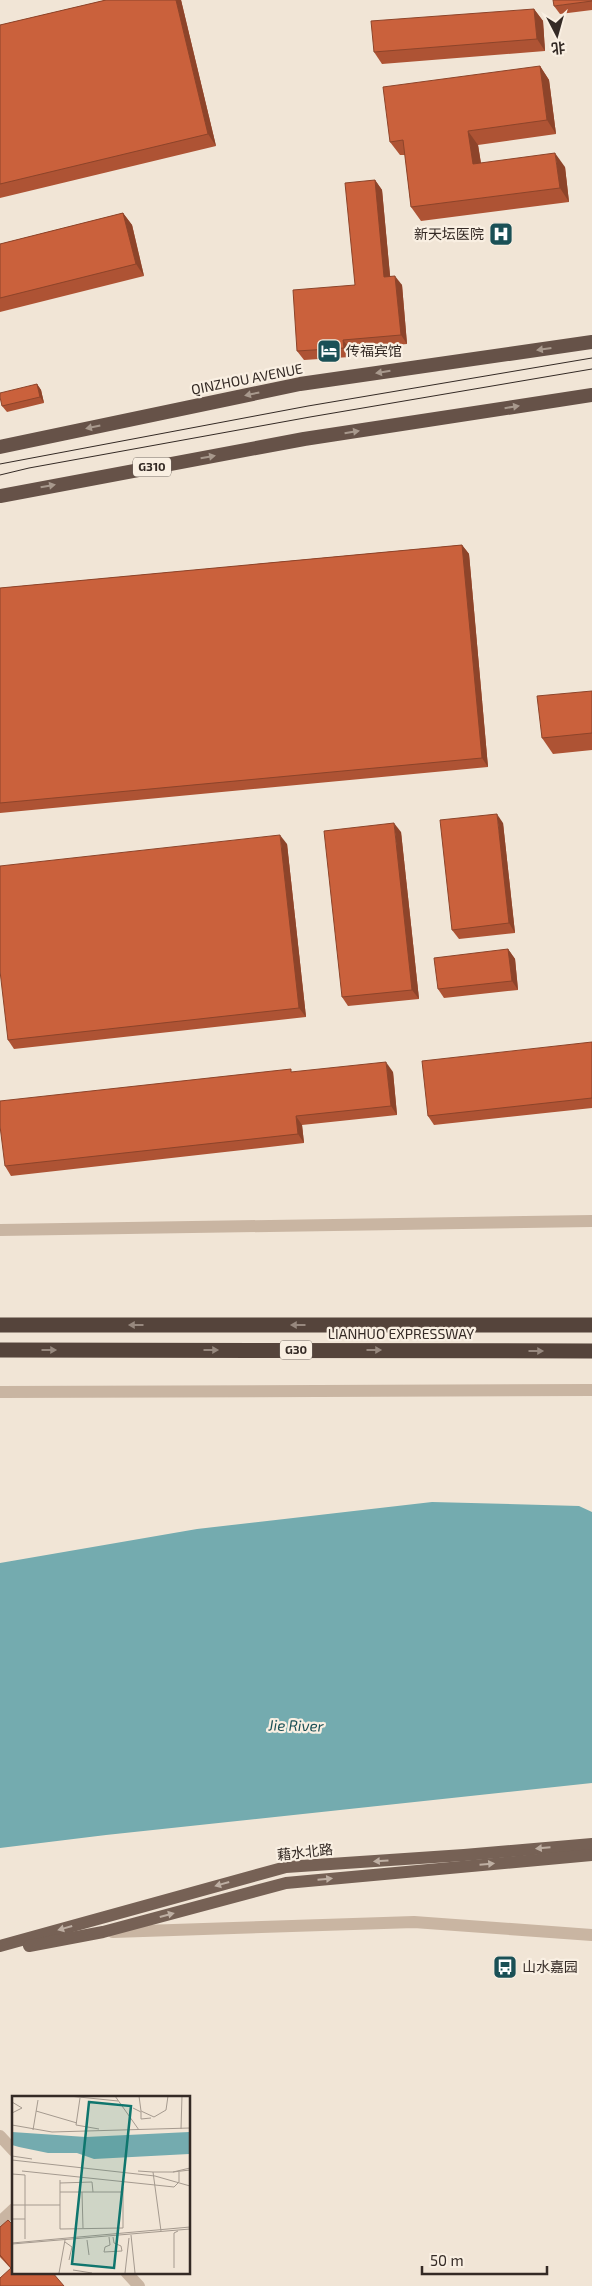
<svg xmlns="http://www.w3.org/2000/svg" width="592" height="2286" font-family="'Exo 2','Noto Sans SC',sans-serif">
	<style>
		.water { fill: #74abaf }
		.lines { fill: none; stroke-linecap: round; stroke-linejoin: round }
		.minor { stroke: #c9b5a2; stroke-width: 12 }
		.tertiary { stroke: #c9b5a2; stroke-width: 12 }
		.primary { stroke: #766155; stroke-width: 12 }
		.trunk { stroke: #665248; stroke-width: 14 }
		.motorway { stroke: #55443b; stroke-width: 15 }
		.tram { stroke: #342a25; stroke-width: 1 }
		.wall { fill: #ae5334 }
		.shaded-wall { fill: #8d442a }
		.building { fill: #ca613c; stroke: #8d442a }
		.oneway { fill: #a8998d }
		.oneway2 { fill: #97887e }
		.oneway3 { fill: #beafa3 }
		.labels { text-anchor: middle; stroke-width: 4.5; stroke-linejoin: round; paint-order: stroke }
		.shield { fill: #f9efe2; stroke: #6f655e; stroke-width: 1 }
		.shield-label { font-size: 12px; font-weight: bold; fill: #342a25 }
		.poi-label { font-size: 14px; fill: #342a25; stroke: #f9efe2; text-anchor: start }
		.street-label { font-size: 14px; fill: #342a25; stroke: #f9efe2 }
		.water-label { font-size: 15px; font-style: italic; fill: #1a5056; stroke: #f9efe2 }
		.inset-road { fill: none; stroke: #a59a8f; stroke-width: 1 }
		.view { fill: #0f766e; fill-opacity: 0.15; stroke: #0f766e; stroke-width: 2.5 }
		.inset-edge { fill: none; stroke: #342a25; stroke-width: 2.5 }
	</style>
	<rect width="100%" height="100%" fill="#f1e5d6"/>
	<!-- water -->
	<polygon class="water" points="432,1502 579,1506 592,1512 592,1783 106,1835 0,1848 0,1563 197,1529"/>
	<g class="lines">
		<!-- minor -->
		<g class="minor">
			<polyline points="0,1230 592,1221"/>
			<polyline points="0,1392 592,1390"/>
			<polyline points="0,2136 14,2151"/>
			<polyline points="0,2222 14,2209"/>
			<polyline points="126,2272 139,2286"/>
		</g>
		<!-- tertiary -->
		<polyline class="tertiary" points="113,1932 414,1922 592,1935"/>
		<!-- primary -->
		<g class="primary">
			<polyline points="0,1946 286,1867 464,1855 592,1844"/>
			<polyline points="29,1946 103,1932 286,1883 592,1855"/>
		</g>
		<!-- trunk -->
		<g class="trunk">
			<polyline points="0,447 300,384 592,342"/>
			<polyline points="0,496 304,439 592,395"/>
		</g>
		<!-- motorway -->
		<g class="motorway">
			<polyline points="0,1325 592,1325"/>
			<polyline points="0,1350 592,1351"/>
		</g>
		<!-- tram -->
		<g class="tram">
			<polyline points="0,464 308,406 592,358"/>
			<polyline points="0,475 29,468 310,417 592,369"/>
		</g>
	</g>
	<!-- wall -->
	<g class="wall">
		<polygon points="106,0 181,0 216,146 0,198 0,25"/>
		<polygon points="592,0 592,10 560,14 554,6"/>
		<polygon points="534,9 543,21 545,51 382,64 374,52"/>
		<polygon points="540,66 549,80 556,134 478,145 481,163 565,167 569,202 421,221 411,207 405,155 400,155 390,142"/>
		<polygon points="375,180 382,190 390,276 402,285 407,344 350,349 350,357 304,360 297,351 355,285"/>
		<polygon points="123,213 132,225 144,276 0,312 0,244"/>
		<polygon points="37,384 41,390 44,403 7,412 2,406"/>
		<polygon points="462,545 469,554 488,767 0,813 0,588"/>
		<polygon points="592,691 592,750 553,754 542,738"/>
		<polygon points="503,823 515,933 459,939 452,930"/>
		<polygon points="401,832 419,999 348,1006 342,997"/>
		<polygon points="287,844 306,1017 14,1049 8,1040"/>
		<polygon points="508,949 515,959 518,990 444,998 438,989"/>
		<polygon points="592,1042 592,1108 434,1125 428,1116"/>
		<polygon points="293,1072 393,1072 397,1115 302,1125 304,1143 11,1176 5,1166"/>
		<polygon points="0,2227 14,2272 0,2257"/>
	</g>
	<!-- shaded-wall -->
	<g class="shaded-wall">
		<polygon points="176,0 181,0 216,146 208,134"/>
		<polygon points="534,9 543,21 545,51 537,39"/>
		<polygon points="540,66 549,80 556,134 547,120"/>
		<polygon points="468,131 478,145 483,177 473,164"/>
		<polygon points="555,153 565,167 569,202 560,188"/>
		<polygon points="375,180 382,190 391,286 384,277"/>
		<polygon points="123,213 132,225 144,276 136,264"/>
		<polygon points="395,276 402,285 407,344 401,335"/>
		<polygon points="343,340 350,349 350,357 344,348"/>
		<polygon points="37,384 41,390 44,403 40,397"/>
		<polygon points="462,545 469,554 488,767 482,758"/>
		<polygon points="497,814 503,823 515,933 509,923"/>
		<polygon points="394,823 401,832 419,999 412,990"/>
		<polygon points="280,835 287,844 306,1017 299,1008"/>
		<polygon points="508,949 515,959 518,990 512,981"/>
		<polygon points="386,1062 393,1072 397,1115 391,1106"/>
		<polygon points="296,1116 302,1125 304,1143 298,1134"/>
	</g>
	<!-- building -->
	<g class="building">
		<polygon points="106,0 176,0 208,134 0,184 0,25"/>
		<polygon points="553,0 592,0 592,1 554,6"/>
		<polygon points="534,9 537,39 374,52 371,21"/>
		<polygon points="540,66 547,120 468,131 473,164 555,153 560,188 411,207 403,140 390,142 383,87"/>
		<polygon points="375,180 384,277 395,276 401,335 343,340 344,348 297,351 293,290 355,285 345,183"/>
		<polygon points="123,213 136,264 0,298 0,244"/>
		<polygon points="37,384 40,397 2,406 0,397 0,393"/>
		<polygon points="462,545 482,758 0,803 0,588"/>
		<polygon points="592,691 592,733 542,738 537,696"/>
		<polygon points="497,814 509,923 452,930 440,820"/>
		<polygon points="394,823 412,990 342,997 324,831"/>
		<polygon points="280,835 299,1008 8,1040 0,971 0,866"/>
		<polygon points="508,949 512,981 438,989 434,958"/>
		<polygon points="592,1042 592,1098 428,1116 422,1061"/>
		<polygon points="386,1062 391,1106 296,1116 298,1134 5,1166 0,1126 0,1101 291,1069 291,1072"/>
		<polygon points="8,2220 14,2226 14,2272 52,2272 64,2286 0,2286 0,2278 11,2268 0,2255 0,2227"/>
	</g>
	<!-- one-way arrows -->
	<defs><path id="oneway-solid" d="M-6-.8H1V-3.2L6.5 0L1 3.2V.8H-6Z" transform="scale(1.25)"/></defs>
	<g class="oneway">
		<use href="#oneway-solid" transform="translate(544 349) rotate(172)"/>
		<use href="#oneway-solid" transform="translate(383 372) rotate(171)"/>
		<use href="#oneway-solid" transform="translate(252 394) rotate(168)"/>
		<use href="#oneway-solid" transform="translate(512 407) rotate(-9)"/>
		<use href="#oneway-solid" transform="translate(93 427) rotate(168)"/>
		<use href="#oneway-solid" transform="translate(352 432) rotate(-9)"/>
		<use href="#oneway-solid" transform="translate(208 457) rotate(-10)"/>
		<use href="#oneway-solid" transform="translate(48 486) rotate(-10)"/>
	</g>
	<g class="oneway2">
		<use href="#oneway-solid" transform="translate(136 1325) rotate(-180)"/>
		<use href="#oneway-solid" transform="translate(298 1325) rotate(-180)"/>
		<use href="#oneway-solid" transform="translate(49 1350)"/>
		<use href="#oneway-solid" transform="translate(211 1350)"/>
		<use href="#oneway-solid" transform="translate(374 1350)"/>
		<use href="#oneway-solid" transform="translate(536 1351)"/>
	</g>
	<g class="oneway3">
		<use href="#oneway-solid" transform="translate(543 1848) rotate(175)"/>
		<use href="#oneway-solid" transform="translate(381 1861) rotate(176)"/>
		<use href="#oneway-solid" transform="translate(487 1864) rotate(-5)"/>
		<use href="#oneway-solid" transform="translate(325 1879) rotate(-5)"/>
		<use href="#oneway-solid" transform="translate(222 1884) rotate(164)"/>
		<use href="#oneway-solid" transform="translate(167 1915) rotate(-15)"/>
		<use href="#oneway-solid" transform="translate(65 1928) rotate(164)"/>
	</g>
	<!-- icons -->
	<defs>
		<g id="hospital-square" transform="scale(1.25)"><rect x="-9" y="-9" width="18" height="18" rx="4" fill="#1a5056" stroke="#f9efe2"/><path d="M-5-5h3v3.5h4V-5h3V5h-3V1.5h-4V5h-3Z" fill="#fff"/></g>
		<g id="hotel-square" transform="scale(1.25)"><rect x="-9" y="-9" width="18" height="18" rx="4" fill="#1a5056" stroke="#f9efe2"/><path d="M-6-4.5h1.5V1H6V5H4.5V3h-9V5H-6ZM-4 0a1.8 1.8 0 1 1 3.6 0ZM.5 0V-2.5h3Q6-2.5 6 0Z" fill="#fff"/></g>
		<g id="bus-square" transform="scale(1.25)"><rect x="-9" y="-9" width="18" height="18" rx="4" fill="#1a5056" stroke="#f9efe2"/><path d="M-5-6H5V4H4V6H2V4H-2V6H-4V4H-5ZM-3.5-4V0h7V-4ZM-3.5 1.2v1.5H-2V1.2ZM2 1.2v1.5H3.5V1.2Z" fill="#fff"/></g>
	</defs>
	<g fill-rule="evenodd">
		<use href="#hospital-square" x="501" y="234"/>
		<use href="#hotel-square" x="329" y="351"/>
		<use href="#bus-square" x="505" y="1967"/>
	</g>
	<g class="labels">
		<!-- shield labels -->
		<g class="shield">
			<rect x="133" y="457.5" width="38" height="19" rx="4"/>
			<rect x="280" y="1340.5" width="32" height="19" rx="4"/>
		</g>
		<g class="shield-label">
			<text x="152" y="471">G310</text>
			<text x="296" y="1354">G30</text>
		</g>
		<!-- poi labels -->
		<g class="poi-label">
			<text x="484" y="239" text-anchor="end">新天坛医院</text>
			<text x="346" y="356">传福宾馆</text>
			<text x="522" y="1972">山水嘉园</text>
		</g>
		<!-- street labels -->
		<g class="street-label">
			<text transform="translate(247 379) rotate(-11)" y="5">QINZHOU AVENUE</text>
			<text x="401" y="1339">LIANHUO EXPRESSWAY</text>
			<text transform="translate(305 1852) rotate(-6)" y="5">藉水北路</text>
		</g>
		<!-- water labels -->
		<g class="water-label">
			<text transform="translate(296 1726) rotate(1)" y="5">Jie River</text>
		</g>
	</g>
	<!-- overview -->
	<g transform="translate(12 2096)">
		<rect width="178" height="178" fill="#f1e5d6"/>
		<path d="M0 36 74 41 177 36V58L82 63 65 57H36L7 51 0 49Z" fill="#74abaf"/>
		<path class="inset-road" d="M57 0 106 5M103 0 127 34M127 0 129 15 142 21 154 14 156 0M68 2 64 29 87 33M0 6 10 12 0 17M121 12 129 16V23L139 22M24 15 65 27M0 29 40 36 178 32M169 33 170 0M21 34 26 4M0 60 20 63M0 64 143 80 178 90M178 72 161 76 178 74M10 75 162 91 167 86V76M126 75 141 76M0 78 13 79V143M48 84V133L111 132V91M48 87 80 86 81 96M0 92V123H13M48 96H111M70 96 71 132M0 109H48M149 135 141 76H161M119 139 123 177M97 141 98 149 93 151 92 156 110 155 109 150 102 147 101 141M75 144 77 159M53 146 60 151 57 164M0 147 178 131M0 148 178 133M162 172V137L166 135M61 174 80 177M47 177 53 144M113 177 117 142"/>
		<path class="view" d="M77 6 119 10 102 172 60 168Z"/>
		<rect width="178" height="178" class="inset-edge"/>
	</g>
	<!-- north arrow -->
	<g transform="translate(557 35) rotate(174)" stroke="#f9efe2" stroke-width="4" paint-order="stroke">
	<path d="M0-4L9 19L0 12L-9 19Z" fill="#342a25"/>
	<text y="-8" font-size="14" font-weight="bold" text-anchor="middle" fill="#342a25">北</text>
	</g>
	<!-- scale -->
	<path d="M422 2266v8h125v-8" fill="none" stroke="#342a25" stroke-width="2.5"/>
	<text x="430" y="2266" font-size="15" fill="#342a25" stroke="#f9efe2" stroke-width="4" paint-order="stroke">50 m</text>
</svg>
